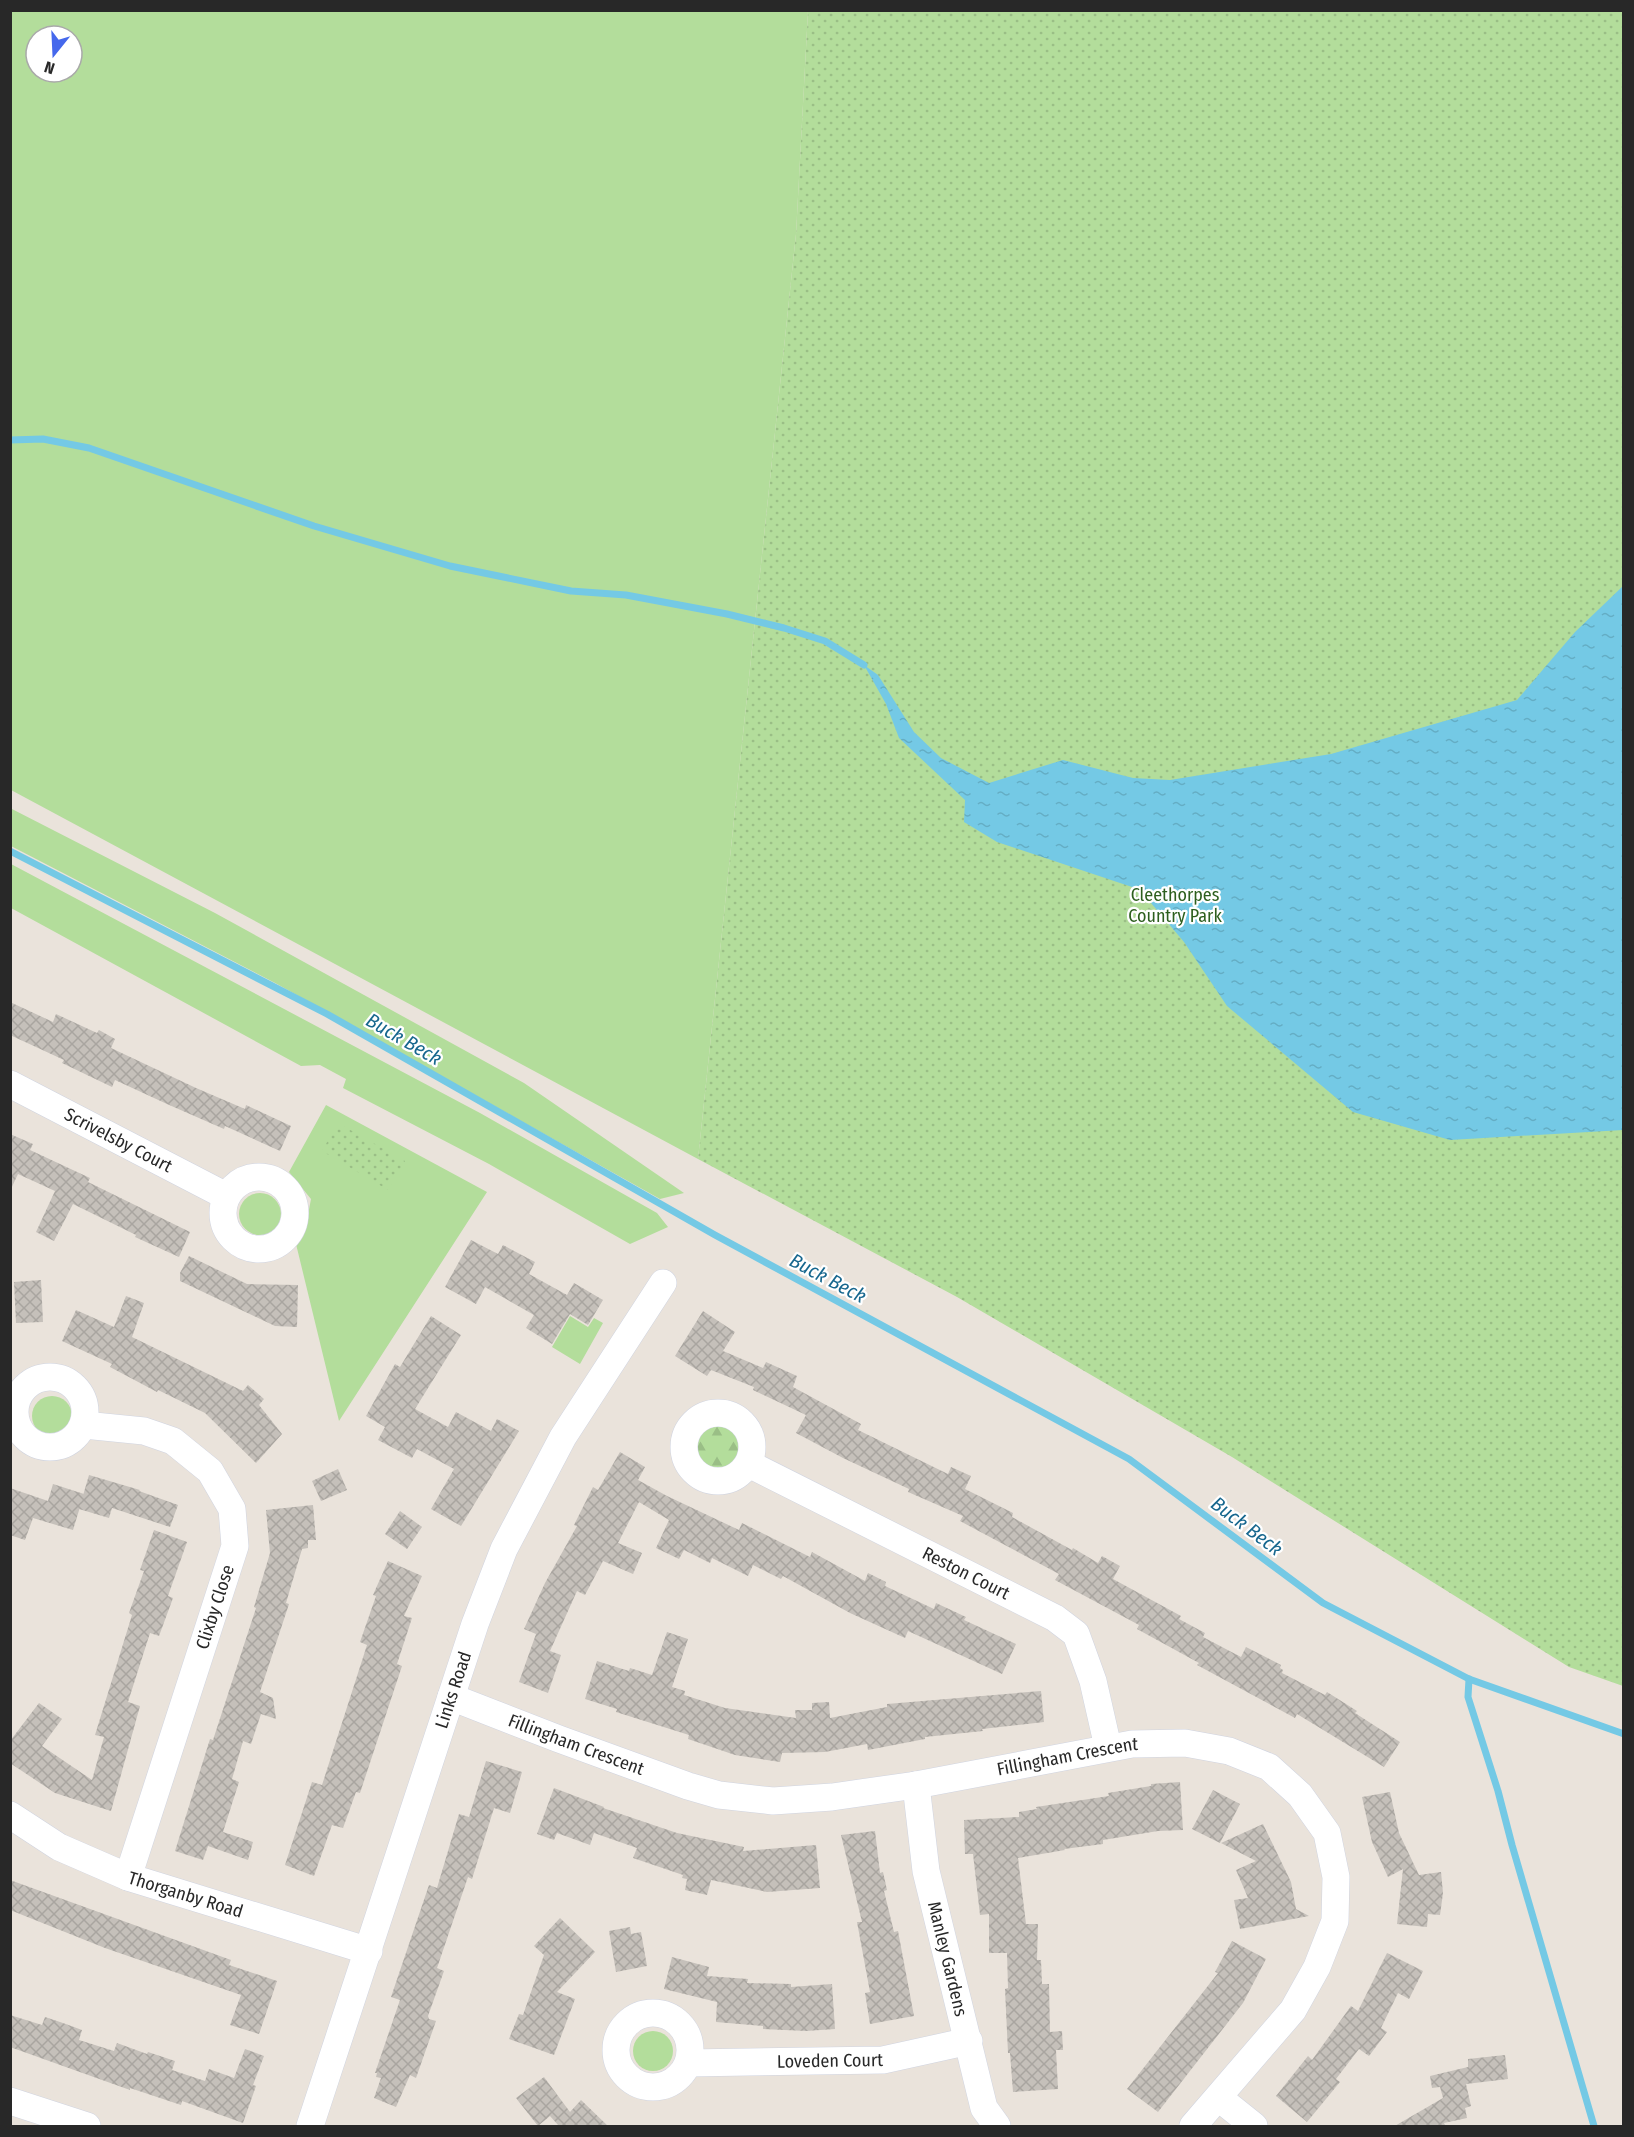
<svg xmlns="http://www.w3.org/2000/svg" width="1634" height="2137" font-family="'Fira Sans Condensed',sans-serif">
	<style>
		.grass { fill: #b3dd9b; fill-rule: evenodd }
		.forest { fill: url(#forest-firs) }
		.park { fill: url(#park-dots) }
		.water { fill: url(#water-ripples) }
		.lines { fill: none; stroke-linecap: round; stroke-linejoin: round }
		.stream { stroke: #74c9e5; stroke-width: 7 }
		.building { fill: url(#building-cross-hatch) }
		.street-casing { stroke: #d0d4e0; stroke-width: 28 }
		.street { stroke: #fff; stroke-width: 27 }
		.labels { text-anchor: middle; stroke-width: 4.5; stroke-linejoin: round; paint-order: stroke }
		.park-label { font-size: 18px; fill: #2d5f1e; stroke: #fff }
		.street-label { font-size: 18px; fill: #282828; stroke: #fff }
		.water-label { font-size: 20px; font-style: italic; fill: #17678e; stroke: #fff }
	</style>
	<defs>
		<pattern id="forest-firs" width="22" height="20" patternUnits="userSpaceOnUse" patternTransform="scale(1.5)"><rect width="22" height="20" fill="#b3dd9b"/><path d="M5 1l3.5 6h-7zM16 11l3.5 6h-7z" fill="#9abe86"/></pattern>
		<pattern id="park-dots" width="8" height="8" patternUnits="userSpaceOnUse" patternTransform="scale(1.5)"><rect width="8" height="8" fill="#b3dd9b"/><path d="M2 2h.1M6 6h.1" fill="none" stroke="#9abe86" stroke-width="1.8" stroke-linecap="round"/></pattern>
		<pattern id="water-ripples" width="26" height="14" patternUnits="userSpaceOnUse" patternTransform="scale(1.5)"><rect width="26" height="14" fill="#74c9e5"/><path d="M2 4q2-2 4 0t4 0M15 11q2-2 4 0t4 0" fill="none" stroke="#64adc4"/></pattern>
		<pattern id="building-cross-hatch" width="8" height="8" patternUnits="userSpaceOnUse" patternTransform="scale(1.5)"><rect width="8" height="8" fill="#c5c0ba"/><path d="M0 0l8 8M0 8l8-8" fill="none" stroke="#a9a5a0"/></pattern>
	</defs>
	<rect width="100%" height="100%" fill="#eae3db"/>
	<!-- grass -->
	<g class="grass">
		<path d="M10 11H808L796 234 698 1159 11 790ZM36 36H72V72H36Z"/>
		<polygon points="10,808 215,913 524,1083 684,1193 660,1199 277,984 11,846"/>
		<polygon points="11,864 480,1113 657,1213 668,1227 630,1244 489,1164 343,1088 346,1079 320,1065 301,1066 11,908"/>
		<polygon points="326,1105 487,1192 339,1421 296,1244 307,1220 311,1199 289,1172"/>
		<circle cx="260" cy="1214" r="21"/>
		<polygon points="570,1316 588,1327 594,1318 603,1323 580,1364 552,1347"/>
		<circle cx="52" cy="1416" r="20"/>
		<circle cx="653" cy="2051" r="20"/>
	</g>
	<!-- forest -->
	<circle class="forest" cx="717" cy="1446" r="23"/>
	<!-- park -->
	<g class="park">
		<polygon points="808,11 1623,11 1623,1686 1569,1667 1232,1457 957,1297 698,1159 796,234"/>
		<polygon points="338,1123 405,1161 388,1190 322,1151"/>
	</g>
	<!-- water -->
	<polygon class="water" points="1623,586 1623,1130 1450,1140 1353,1112 1227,1006 1184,942 1151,903 1132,887 997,842 964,822 965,800 899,738 886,704 864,665 878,675 914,732 941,758 989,783 1063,760 1133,778 1170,780 1331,754 1517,700 1575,632"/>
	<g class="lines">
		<!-- stream -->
		<g class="stream">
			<polyline points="10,440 43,439 89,448 314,526 450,566 571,591 626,595 727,614 784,628 825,641 864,665"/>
			<polyline points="10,851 327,1014 715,1235 1129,1459 1323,1603 1469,1679 1624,1734"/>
			<polyline points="1469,1679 1468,1697 1498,1791 1512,1845 1594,2126"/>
		</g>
	</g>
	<!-- building -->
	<g class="building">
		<polygon points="10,1002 53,1022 56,1014 97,1033 99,1030 115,1039 111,1048 196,1088 245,1109 246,1105 291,1126 280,1151 225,1126 224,1129 167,1104 115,1080 112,1087 62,1063 64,1060 10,1035"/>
		<polygon points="10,1134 33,1144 30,1150 90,1178 88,1182 190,1232 179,1257 135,1237 136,1235 73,1204 54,1241 36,1232 55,1191 18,1174 10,1191"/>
		<polygon points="471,1240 498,1254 503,1245 535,1262 529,1274 567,1295 574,1283 603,1300 588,1325 570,1314 552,1344 526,1328 534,1315 485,1287 476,1304 445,1287"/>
		<polygon points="189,1256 247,1284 298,1285 297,1327 275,1326 180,1281 180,1273"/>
		<polygon points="41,1280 43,1322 16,1323 14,1282"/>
		<polygon points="126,1296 144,1303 132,1337 243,1391 248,1385 264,1399 259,1405 282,1434 256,1463 205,1413 158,1390 157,1392 110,1367 112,1364 62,1341 76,1310 114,1327"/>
		<polygon points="703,1311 735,1332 723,1351 763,1368 766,1362 797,1376 793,1387 861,1424 858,1430 948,1474 951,1467 971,1476 965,1489 1013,1513 1012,1517 1072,1550 1073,1548 1098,1563 1102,1556 1120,1566 1113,1579 1181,1616 1179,1619 1205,1633 1203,1637 1241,1657 1246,1647 1281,1665 1280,1668 1283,1670 1282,1673 1325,1695 1327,1692 1357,1711 1355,1713 1400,1742 1384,1767 1297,1714 1295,1718 1197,1665 1199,1663 1137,1629 1139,1625 1055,1580 1059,1574 960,1521 963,1516 908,1492 909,1489 843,1458 796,1433 806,1415 753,1390 754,1387 711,1370 707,1376 675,1356"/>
		<polygon points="431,1316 461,1335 415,1409 448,1427 456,1412 491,1431 497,1419 519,1431 461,1526 431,1509 454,1469 417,1449 412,1458 378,1440 385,1427 366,1416 395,1364 400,1367"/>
		<polygon points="620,1452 645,1467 638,1480 667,1496 739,1530 742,1523 810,1557 812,1552 865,1581 868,1573 886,1582 885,1586 934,1609 936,1603 966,1617 964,1620 1016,1644 1002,1674 908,1631 905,1638 850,1613 783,1576 781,1579 753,1565 748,1576 712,1558 710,1563 684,1550 679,1559 656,1548 669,1520 639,1502 618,1543 642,1553 633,1574 603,1561 585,1595 577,1591 550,1651 561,1655 548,1693 519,1682 536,1634 524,1629 545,1583 577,1526 574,1525 593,1487 598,1490"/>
		<polygon points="338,1469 347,1490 321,1501 312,1481"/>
		<polygon points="89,1475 140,1490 139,1491 178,1505 170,1527 112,1508 109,1518 79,1509"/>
		<polygon points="53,1484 84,1494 73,1530 33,1518 25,1540 10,1535 10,1488 48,1501"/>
		<polygon points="313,1505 316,1540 308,1540 308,1548 302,1549 286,1603 289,1604 260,1692 273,1698 276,1719 261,1714 251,1744 243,1741 232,1779 239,1782 223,1832 253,1842 248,1860 208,1846 203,1860 175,1851 210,1739 213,1740 256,1608 254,1607 270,1553 266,1510"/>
		<polygon points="400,1511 422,1527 407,1549 385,1534"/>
		<polygon points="154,1530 187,1542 168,1596 173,1598 159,1636 150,1633 128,1702 140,1706 111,1811 55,1793 10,1763 10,1741 39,1703 62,1719 42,1746 92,1780 104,1737 95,1735 132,1615 129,1613 144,1571 140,1570"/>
		<polygon points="388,1561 422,1576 404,1616 412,1618 397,1664 402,1666 360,1793 356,1792 343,1828 332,1825 314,1876 285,1865 312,1782 322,1785 367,1645 360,1642 376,1596 373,1595"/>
		<polygon points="667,1632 688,1639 672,1687 685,1691 684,1695 725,1708 796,1718 795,1710 812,1710 812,1703 829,1702 830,1718 887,1707 887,1704 1041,1691 1044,1722 982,1729 983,1731 925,1737 925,1739 868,1750 867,1744 825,1752 782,1753 780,1762 735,1755 688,1739 689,1735 616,1712 617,1709 585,1699 597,1661 629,1671 630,1668 652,1675"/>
		<polygon points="486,1761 522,1772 510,1813 494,1808 472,1879 468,1877 437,1968 444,1971 428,2016 429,2019 436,2021 416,2078 410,2075 396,2107 374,2098 381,2078 376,2077 377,2073 375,2073 400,2000 391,1997 429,1885 437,1888 459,1814 469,1817"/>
		<polygon points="1180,1782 1183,1830 1158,1831 1103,1840 1103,1844 1064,1849 1065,1850 1018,1858 1026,1924 1038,1924 1037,1960 1041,1960 1042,1984 1049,1984 1050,2032 1062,2031 1063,2050 1056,2050 1058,2089 1013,2092 1010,2053 1008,2053 1005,1989 1008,1988 1007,1953 989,1953 989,1914 980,1915 973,1854 965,1854 964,1820 1019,1817 1019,1812 1037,1809 1036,1807 1109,1796 1108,1793 1151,1786 1151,1784"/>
		<polygon points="554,1788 604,1807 603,1808 677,1833 744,1847 743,1851 816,1845 820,1888 767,1892 711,1880 707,1895 685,1890 687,1879 682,1878 683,1875 633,1858 637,1848 594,1833 590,1845 557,1833 554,1840 537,1834"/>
		<polygon points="1213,1790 1240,1804 1220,1843 1192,1829"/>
		<polygon points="1390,1792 1399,1833 1419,1875 1441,1872 1443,1893 1440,1915 1428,1914 1427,1927 1397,1924 1403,1869 1388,1877 1372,1842 1362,1797"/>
		<polygon points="1263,1824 1291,1882 1296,1909 1309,1916 1240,1929 1234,1900 1248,1898 1236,1870 1256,1861 1221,1843"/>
		<polygon points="875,1831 880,1873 883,1872 887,1890 884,1891 894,1932 898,1931 914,2016 870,2024 865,1993 870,1992 857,1922 862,1922 841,1835"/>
		<polygon points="10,1880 231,1960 229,1965 277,1981 259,2034 230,2025 241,1995 105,1948 10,1910"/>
		<polygon points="560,1918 595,1952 557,1992 575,1999 554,2055 509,2039 519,2014 523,2015 544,1955 534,1946"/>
		<polygon points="630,1927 631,1934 641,1932 647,1966 616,1972 609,1931"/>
		<polygon points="1232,1941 1266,1959 1243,2003 1158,2112 1127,2089 1218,1973 1215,1972"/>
		<polygon points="1387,1953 1423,1971 1409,1999 1398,1993 1381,2028 1387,2032 1369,2056 1359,2049 1336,2079 1340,2082 1307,2122 1276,2096 1308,2056 1312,2060 1351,2006 1358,2011"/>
		<polygon points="672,1957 709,1967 707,1976 748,1979 747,1983 791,1984 791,1987 832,1984 835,2029 806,2031 763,2029 763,2026 716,2022 717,2002 664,1989"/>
		<polygon points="10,2015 42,2025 45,2017 63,2023 82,2030 79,2040 114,2051 117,2043 147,2054 148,2052 175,2061 172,2070 205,2081 209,2069 234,2078 245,2049 264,2056 253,2085 256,2086 243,2123 182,2101 181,2105 130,2088 130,2090 10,2047"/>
		<polygon points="1505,2055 1508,2079 1466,2084 1471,2106 1465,2108 1467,2118 1444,2123 1446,2127 1393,2127 1443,2098 1440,2087 1432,2088 1430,2076 1468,2067 1468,2059"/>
		<polygon points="544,2077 570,2112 581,2100 609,2127 556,2127 558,2125 550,2116 538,2126 516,2098"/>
	</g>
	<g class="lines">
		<!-- street casing -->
		<g class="street-casing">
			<g id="street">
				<path id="s1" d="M10 1084 226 1196"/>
				<circle cx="259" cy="1213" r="36"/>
				<circle cx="50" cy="1412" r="35"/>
				<circle cx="718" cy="1447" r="34"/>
				<polyline points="84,1425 144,1431 173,1441 210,1471 232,1509 235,1546 128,1877"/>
				<path id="s2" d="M749 1464 1055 1618 1076 1634 1093 1681 1108 1747"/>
				<path id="s3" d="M451 1697 559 1739 688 1786 719 1795 773 1801 832 1797 916 1785 1132 1744 1185 1743 1229 1751 1269 1767 1300 1795 1327 1833 1336 1877 1335 1921 1317 1967 1293 2010 1193 2126"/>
				<path id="s4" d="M916 1785 926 1871 984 2108 997 2126"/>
				<path id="s5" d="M10 1815 59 1847 128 1877 369 1951"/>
				<circle cx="653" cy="2050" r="37"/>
				<path id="s6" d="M689 2063 883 2060 969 2041"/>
				<polyline points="1219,2098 1254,2126"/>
				<polyline points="10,2101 87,2126"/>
				<path id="s7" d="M310 2126 475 1624 504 1549 563 1437 663 1283"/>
			</g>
		</g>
		<!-- street -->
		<use href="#street" class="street"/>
	</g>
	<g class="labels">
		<!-- park labels -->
		<g class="park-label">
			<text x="1175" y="901">Cleethorpes<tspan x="1175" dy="21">Country Park</tspan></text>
		</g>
		<!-- street labels -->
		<g class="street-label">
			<text dy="6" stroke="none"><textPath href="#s1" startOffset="122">Scrivelsby Court</textPath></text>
			<text dy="6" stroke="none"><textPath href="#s2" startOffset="243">Reston Court</textPath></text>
			<text transform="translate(215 1607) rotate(-72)" y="6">Clixby Close</text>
			<text dy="6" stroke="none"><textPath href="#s7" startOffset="459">Links Road</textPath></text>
			<text dy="6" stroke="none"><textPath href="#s3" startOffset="134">Fillingham Crescent</textPath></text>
			<text dy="6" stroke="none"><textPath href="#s3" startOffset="638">Fillingham Crescent</textPath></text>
			<text dy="6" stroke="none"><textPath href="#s5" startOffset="194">Thorganby Road</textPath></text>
			<text dy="6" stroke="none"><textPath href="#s4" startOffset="177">Manley Gardens</textPath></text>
			<text dy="6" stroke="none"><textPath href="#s6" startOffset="141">Loveden Court</textPath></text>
		</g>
		<!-- water labels -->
		<g class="water-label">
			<text transform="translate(404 1039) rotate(30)" y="7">Buck Beck</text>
			<text transform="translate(828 1278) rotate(28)" y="7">Buck Beck</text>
			<text transform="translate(1247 1526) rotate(37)" y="7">Buck Beck</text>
		</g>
	</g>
	<!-- border -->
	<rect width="1634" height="2137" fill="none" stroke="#282828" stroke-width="24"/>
	<!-- north arrow -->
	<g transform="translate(54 54) rotate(198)"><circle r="28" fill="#ffffff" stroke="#a9a9a9" stroke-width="1.5"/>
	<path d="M0-4.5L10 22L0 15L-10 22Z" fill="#4568ec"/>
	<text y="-9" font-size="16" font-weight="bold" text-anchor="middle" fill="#282828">N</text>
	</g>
</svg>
